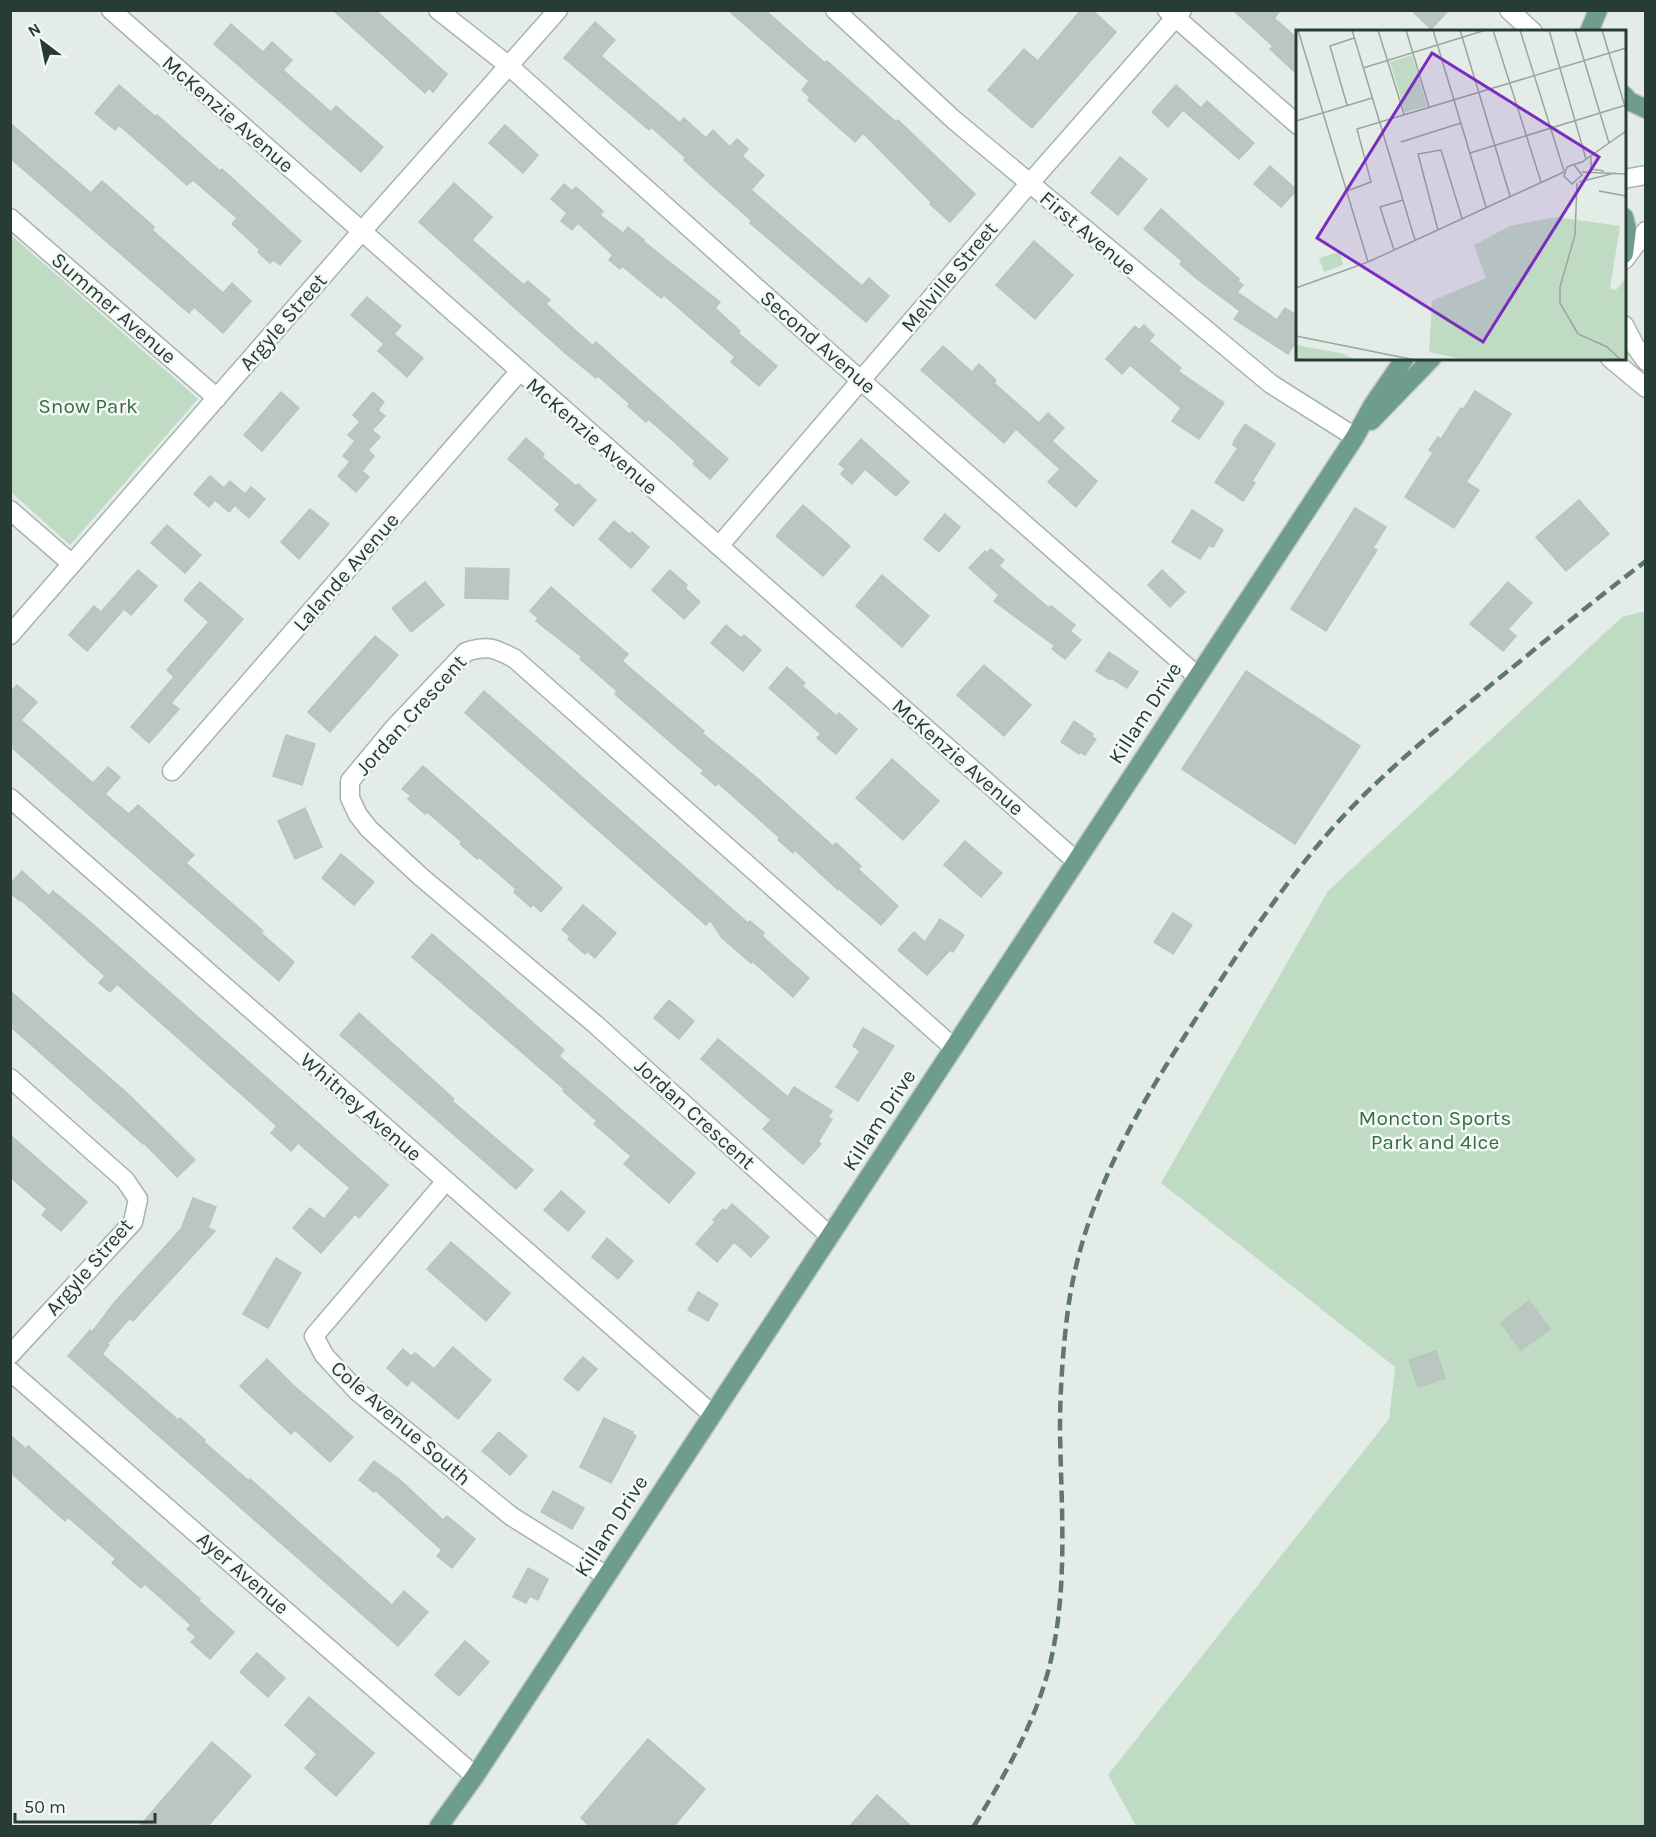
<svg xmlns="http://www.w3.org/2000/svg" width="1656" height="1837" font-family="Karla,sans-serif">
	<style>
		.green { fill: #c0dbc4 }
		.building { fill: #bac7c1; stroke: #b7c5be; stroke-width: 1.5 }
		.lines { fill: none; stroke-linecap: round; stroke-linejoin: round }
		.minor-casing { stroke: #a7b4ae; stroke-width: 21 }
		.major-casing { stroke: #c2c8c6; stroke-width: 21 }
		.minor { stroke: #fff; stroke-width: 18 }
		.major { stroke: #6e9d8c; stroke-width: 18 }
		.rail { stroke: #60776f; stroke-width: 4.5; stroke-dasharray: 12 6; stroke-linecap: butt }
		.labels { text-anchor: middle; stroke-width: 5; stroke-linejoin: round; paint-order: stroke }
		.street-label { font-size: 21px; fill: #263c34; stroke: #f5f9f6 }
		.park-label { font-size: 21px; fill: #346e45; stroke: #f5f9f6 }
		.inset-road { fill: none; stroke: #98a6a0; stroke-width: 1.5 }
		.view { fill: #7b2cbf; fill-opacity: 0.15; stroke: #7b2cbf; stroke-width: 3 }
		.inset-edge { fill: none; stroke: #263c34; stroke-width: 3 }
	</style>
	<rect width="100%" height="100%" fill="#e4ece8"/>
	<!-- green -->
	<g class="green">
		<polygon points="11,235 198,399 70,545 11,492"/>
		<polygon points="1645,611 1645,1826 1136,1826 1108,1775 1389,1419 1395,1367 1161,1183 1328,891 1622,617"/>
	</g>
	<!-- building -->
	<g class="building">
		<polygon points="333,10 375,10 447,74 433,92 429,88 425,93"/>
		<polygon points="728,10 765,10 825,63 827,61 896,122 898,120 975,194 950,222 930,204 931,202 863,133 855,142 808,100 810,97 802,90 809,81"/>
		<polygon points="1081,10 1092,10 1116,32 1032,128 988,90 1024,49 1038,61"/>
		<polygon points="1233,10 1281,10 1274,18 1298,39 1298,75 1270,49 1273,46"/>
		<polygon points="1411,10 1449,10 1431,29"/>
		<polygon points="595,22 615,40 601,56 680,123 684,118 706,138 713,130 730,147 737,139 748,149 742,156 764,175 751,190 862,286 869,278 889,296 866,322 750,223 752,221 708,182 684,160 686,158 651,127 649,130 564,58"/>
		<polygon points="231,24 263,52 272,42 292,60 283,70 331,112 336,106 383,147 361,172 214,44"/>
		<polygon points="119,85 156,117 157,115 220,171 222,169 301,241 280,265 273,260 270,263 258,252 260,250 232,224 237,218 193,180 187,185 119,125 115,130 95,113"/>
		<polygon points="1176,85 1201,108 1207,101 1254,143 1239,159 1183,110 1168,127 1152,112"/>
		<polygon points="10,123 91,193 102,181 154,227 152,230 223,293 232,283 251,301 223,333 194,307 189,313 10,158"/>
		<polygon points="505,125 538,155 523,173 489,143"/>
		<polygon points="1120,157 1147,179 1118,215 1091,193"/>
		<polygon points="1270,166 1297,190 1281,207 1254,184"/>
		<polygon points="454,183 492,217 472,240 524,285 528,281 550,300 546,304 593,346 596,342 728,459 710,479 693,464 695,461 670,438 648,419 646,422 628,406 630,404 598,376 596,378 564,352 419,222"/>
		<polygon points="564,184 572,191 576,187 603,211 600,215 623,233 628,227 644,240 643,241 720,302 715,308 740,331 738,333 777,366 759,386 731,362 735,357 689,317 664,295 661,298 622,266 620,269 609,260 613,255 578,223 572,230 561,221 567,213 551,199"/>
		<polygon points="1161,209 1239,279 1238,281 1243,285 1237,292 1277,320 1285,308 1298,316 1298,339 1288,354 1234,319 1240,311 1197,279 1180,264 1182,261 1144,229"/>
		<polygon points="1034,241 1073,275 1035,319 996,285"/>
		<polygon points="367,297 401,326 394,334 423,358 407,377 378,351 384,344 351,315"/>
		<polygon points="1144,325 1154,335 1149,341 1181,368 1178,371 1224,403 1199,439 1172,421 1181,408 1130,365 1122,374 1106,359 1135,326 1139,330"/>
		<polygon points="943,346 972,372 979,364 996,380 994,383 1039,423 1048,413 1064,428 1052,441 1097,481 1076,507 1048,482 1060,469 1016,429 1004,443 921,370"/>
		<polygon points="1475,391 1511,414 1466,482 1479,490 1454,528 1405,497 1433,453 1429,450 1438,437 1441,439 1461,408 1463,410"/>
		<polygon points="281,392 299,408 262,451 244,435"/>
		<polygon points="373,392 384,402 378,410 385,416 372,430 380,437 368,450 374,456 362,471 369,477 356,492 338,476 350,462 343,456 355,441 348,435 360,422 353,415"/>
		<polygon points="1245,424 1275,444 1252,481 1255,483 1243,501 1215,482 1238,448 1233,445 1234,441"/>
		<polygon points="526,438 544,454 542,457 576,486 578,484 596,500 573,526 555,510 560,504 508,459"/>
		<polygon points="861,439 909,482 896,496 865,469 852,484 841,474 845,469 839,464"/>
		<polygon points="210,476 224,488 230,481 245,494 251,487 265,499 249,518 235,505 229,512 215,500 209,507 194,494"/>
		<polygon points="1579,500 1609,534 1566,571 1536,537"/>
		<polygon points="803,505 850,546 823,576 776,536"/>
		<polygon points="1355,508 1386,527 1373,548 1377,550 1326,631 1291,609"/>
		<polygon points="310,509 329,524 299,559 281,542"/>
		<polygon points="1192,510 1223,530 1213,547 1209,545 1200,559 1172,542"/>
		<polygon points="945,514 960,527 939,552 924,539"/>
		<polygon points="614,521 629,534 632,532 649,547 631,568 599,539"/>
		<polygon points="167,525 201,555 185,573 151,543"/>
		<polygon points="991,549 1004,560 999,566 1049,608 1051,606 1075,625 1070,631 1081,640 1065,659 1052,649 1055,646 994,601 999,595 969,568 985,551 987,553"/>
		<polygon points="466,568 509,569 508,599 465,598"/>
		<polygon points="138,570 157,586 131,615 124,609 87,651 69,635 94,606 101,612"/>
		<polygon points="670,570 687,585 685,588 700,602 684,619 652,590"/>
		<polygon points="1162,570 1185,592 1170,607 1148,585"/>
		<polygon points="882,575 929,616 902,647 856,606"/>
		<polygon points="200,582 243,619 171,703 179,709 149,743 131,727 174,677 167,670 209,622 184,600"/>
		<polygon points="425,582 444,605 411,632 392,608"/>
		<polygon points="1508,582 1532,603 1508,629 1516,636 1503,651 1470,624"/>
		<polygon points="551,587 628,654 622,661 704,731 702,733 757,778 833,846 836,843 861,866 858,869 898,906 881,925 839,889 838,890 795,850 793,853 778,840 780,838 718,783 716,786 701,773 704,771 615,694 617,691 580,659 582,657 536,621 538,618 530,611"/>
		<polygon points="726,625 741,638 744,635 761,650 743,671 711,643"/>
		<polygon points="375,636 398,655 330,732 308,712"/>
		<polygon points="1109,652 1138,672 1127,688 1111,678 1110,680 1096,671"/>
		<polygon points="984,665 1031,705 1004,736 957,695"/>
		<polygon points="787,667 805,683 802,686 837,716 839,713 857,729 836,754 817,738 821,734 769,688"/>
		<polygon points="1246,671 1360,746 1295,844 1182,769"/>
		<polygon points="17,685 37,702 21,720 93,783 108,767 120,777 105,794 129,814 138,805 194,855 186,863 263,931 261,933 294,962 279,981 10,746 10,692"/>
		<polygon points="484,691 748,923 750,921 764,933 762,936 809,978 793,997 752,961 751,963 722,938 710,920 706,925 465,713"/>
		<polygon points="1074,721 1093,734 1091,736 1096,739 1085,755 1080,752 1079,754 1061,742"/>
		<polygon points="286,735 315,744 302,785 273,776"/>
		<polygon points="892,759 939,801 903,840 856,798"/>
		<polygon points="423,766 562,888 541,912 533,904 531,907 514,892 516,889 479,857 477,859 460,844 462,842 427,812 425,814 408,799 411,796 402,789"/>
		<polygon points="305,808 322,847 295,859 278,821"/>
		<polygon points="965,841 1002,873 981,897 944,865"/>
		<polygon points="341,854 374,882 354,905 322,878"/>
		<polygon points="22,871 49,896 53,891 87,919 388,1185 359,1218 355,1214 321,1253 293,1228 310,1208 324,1219 350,1188 298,1143 291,1151 271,1133 277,1126 117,984 110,992 99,983 105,976 21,900 20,901 10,893 10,884"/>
		<polygon points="583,905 616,933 595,958 587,951 585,954 568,939 570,936 562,930"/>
		<polygon points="1173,913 1192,925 1173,954 1154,942"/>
		<polygon points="940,919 964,935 953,952 950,950 927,975 898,950 914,932 925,942"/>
		<polygon points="432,934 564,1050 559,1056 695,1173 669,1203 624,1164 631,1156 594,1124 597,1121 563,1091 564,1089 412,957"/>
		<polygon points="10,991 127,1093 195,1160 177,1177 144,1143 143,1144 10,1026"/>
		<polygon points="669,1000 694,1021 679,1039 654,1018"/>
		<polygon points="359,1013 454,1099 452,1101 533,1170 516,1189 340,1035"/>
		<polygon points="863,1028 894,1046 858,1101 836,1087 860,1051 853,1046"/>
		<polygon points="718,1039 788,1097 794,1087 832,1111 828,1117 832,1119 818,1142 821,1144 803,1164 763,1129 771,1120 701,1059"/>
		<polygon points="10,1135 87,1202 61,1231 42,1215 47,1209 10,1177"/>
		<polygon points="561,1191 585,1212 568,1231 544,1210"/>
		<polygon points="193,1198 216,1207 208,1228 215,1231 133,1321 130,1318 107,1344 109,1345 102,1354 178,1420 180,1418 205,1440 204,1442 249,1481 250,1479 392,1605 404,1591 428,1612 398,1646 68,1356 90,1330 92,1332 114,1303 181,1229"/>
		<polygon points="732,1204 769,1237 751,1257 734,1242 717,1262 696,1244 715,1222 713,1220 723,1209 726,1211"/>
		<polygon points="607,1238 633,1261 618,1279 592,1257"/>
		<polygon points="451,1242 510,1293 486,1321 427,1269"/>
		<polygon points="276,1258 301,1273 268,1328 243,1314"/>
		<polygon points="698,1292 718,1304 708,1321 688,1310"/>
		<polygon points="1529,1301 1550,1329 1521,1350 1501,1323"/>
		<polygon points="453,1347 491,1380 458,1419 412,1380 407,1386 387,1368 403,1349 411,1356 415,1353 434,1369"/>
		<polygon points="1436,1351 1445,1378 1418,1387 1409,1360"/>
		<polygon points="583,1357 597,1369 578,1391 564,1379"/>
		<polygon points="267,1359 293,1385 353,1437 330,1462 295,1430 291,1434 240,1386"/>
		<polygon points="604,1418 633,1432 632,1434 636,1436 611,1483 580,1467"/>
		<polygon points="499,1432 527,1456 510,1475 482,1451"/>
		<polygon points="10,1435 26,1449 28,1446 200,1599 199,1601 234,1632 210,1659 191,1642 196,1637 187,1629 191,1625 145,1584 141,1588 112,1563 116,1559 68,1517 65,1521 10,1472"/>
		<polygon points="374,1461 400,1480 443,1520 447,1516 475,1539 452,1568 437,1556 442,1550 375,1490 374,1492 359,1480"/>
		<polygon points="553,1491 584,1508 572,1529 541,1512"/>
		<polygon points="528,1568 548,1579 538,1600 530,1596 526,1603 513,1597"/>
		<polygon points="465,1641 489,1662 459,1696 435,1675"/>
		<polygon points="257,1653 285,1678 268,1697 240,1672"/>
		<polygon points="309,1697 374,1753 336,1796 305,1768 317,1754 285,1725"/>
		<polygon points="648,1739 705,1789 673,1827 591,1827 581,1818"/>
		<polygon points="212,1742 251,1776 207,1827 139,1827"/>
		<polygon points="877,1795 912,1827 849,1827"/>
	</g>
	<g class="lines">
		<!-- minor casing -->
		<g class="minor-casing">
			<g id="minor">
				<polyline points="111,10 1075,860"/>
				<polyline points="438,10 509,66 807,333 1197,676"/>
				<polyline points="835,10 954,120 1271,384 1355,437"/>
				<polyline points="1167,10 1298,125"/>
				<polyline points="1509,10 1533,32"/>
				<polyline points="1624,179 1646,175"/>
				<polyline points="10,218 217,398"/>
				<polyline points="1624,260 1646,231"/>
				<polyline points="1624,325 1635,346 1646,361"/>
				<polyline points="1610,358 1646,388"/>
				<polyline points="10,510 72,564"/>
				<polyline points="719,546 1029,184 1182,10"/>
				<polyline points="10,635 362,231 558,10"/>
				<polyline points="172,771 519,372"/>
				<polyline points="10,798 712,1414"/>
				<polyline points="10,1078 125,1180 138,1199 133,1222 10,1355"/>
				<polyline points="446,1181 314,1336 324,1355 357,1391 511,1516 605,1575"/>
				<path d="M830 1236 595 1024 420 876 369 829 358 815 350 798V781L394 728 466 652C488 645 495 648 515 659L953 1047"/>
				<polyline points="10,1371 475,1776"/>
			</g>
		</g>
		<!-- major casing -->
		<g class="major-casing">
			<g id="major">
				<polyline points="1589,32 1598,10"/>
				<polyline points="1624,95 1629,101 1646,109"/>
				<polyline points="1624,217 1627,229 1624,254"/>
				<polyline points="1371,421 1432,358"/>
				<polyline points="439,1826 475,1776 1355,437 1372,406 1405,358"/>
			</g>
		</g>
		<!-- minor -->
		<use href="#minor" class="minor"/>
		<!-- major -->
		<use href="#major" class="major"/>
		<!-- rail -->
		<path class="rail" d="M974 1826C1006 1773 1039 1717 1052 1655 1068 1581 1061 1504 1060 1429 1060 1390 1063 1348 1068 1309 1082 1207 1131 1119 1186 1034 1231 964 1275 894 1330 831 1378 776 1436 730 1492 684 1543 643 1593 601 1646 561"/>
	</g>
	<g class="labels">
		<!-- street labels -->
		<g class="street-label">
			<text transform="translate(228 114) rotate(41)" y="7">McKenzie Avenue</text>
			<text transform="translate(1088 233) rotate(40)" y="7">First Avenue</text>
			<text transform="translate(949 277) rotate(-50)" y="7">Melville Street</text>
			<text transform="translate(114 308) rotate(41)" y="7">Summer Avenue</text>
			<text transform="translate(283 322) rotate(-49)" y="7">Argyle Street</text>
			<text transform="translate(818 342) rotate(41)" y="7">Second Avenue</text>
			<text transform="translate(592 436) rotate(41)" y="7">McKenzie Avenue</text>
			<text transform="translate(346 572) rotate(-49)" y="7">Lalande Avenue</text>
			<text transform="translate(1145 713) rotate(-57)" y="7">Killam Drive</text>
			<text transform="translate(411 715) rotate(-48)" y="7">Jordan Crescent</text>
			<text transform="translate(958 757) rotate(41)" y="7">McKenzie Avenue</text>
			<text transform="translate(361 1107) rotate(41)" y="7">Whitney Avenue</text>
			<text transform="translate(695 1114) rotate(42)" y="7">Jordan Crescent</text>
			<text transform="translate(879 1120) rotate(-57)" y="7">Killam Drive</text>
			<text transform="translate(89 1267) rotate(-49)" y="7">Argyle Street</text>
			<text transform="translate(401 1423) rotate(41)" y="7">Cole Avenue South</text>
			<text transform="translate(611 1526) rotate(-57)" y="7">Killam Drive</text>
			<text transform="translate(243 1573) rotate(41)" y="7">Ayer Avenue</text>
		</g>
		<!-- park labels -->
		<g class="park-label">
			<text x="88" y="413">Snow Park</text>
			<text x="1435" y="1125">Moncton Sports<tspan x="1435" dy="24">Park and 4Ice</tspan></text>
		</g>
	</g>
	<!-- overview -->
	<g transform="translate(1296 30)">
		<rect width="330" height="330" fill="#e4ece8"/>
		<path d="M116 25 131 76 109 82 94 32ZM260 187 324 196 314 259 320 260 330 248V330H170L133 322 136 271 190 248 178 215 214 196ZM44 222 47 235 28 242 23 228ZM0 315 44 323 61 330H0Z" fill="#c0dbc4"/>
		<path class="inset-road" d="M2 0 72 232M56 0 119 210M82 0 108 84M110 0 133 77M137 0 190 177M164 0 214 166M197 0 245 152M224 0 268 141M253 0 290 129M279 0 313 113M306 0 330 80M67 38 190 0M51 75 34 16 58 8M0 91 76 68M105 112 165 93M174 123 330 75M295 127V139L308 141M278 135 286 145 276 154 268 146 271 137 276 135 286 132 330 101M286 142 330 144M283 152 319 143M281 153 279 205 264 257V273L282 304 311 317 325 330M51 161 75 152 61 99 330 18M303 161 330 166M142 200 122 124 145 120 166 188M98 220 84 177 107 170M0 258 72 232 268 142M0 306 119 330"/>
		<path class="view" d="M136 23 303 127 187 312 21 208Z"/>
		<rect width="330" height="330" class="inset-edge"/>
	</g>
	<!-- border -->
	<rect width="1656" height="1837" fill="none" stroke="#263c34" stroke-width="24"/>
	<!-- north arrow -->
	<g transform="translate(42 42) rotate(328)" stroke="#f5f9f6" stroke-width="4.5" paint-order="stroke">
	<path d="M0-4.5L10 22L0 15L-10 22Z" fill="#263c34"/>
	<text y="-9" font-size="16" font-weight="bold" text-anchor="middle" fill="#263c34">N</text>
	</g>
	<!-- scale -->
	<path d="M15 1813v9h140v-9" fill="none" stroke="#263c34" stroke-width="3"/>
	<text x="24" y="1813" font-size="18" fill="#263c34" stroke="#f5f9f6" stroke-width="4.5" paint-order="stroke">50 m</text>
</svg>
